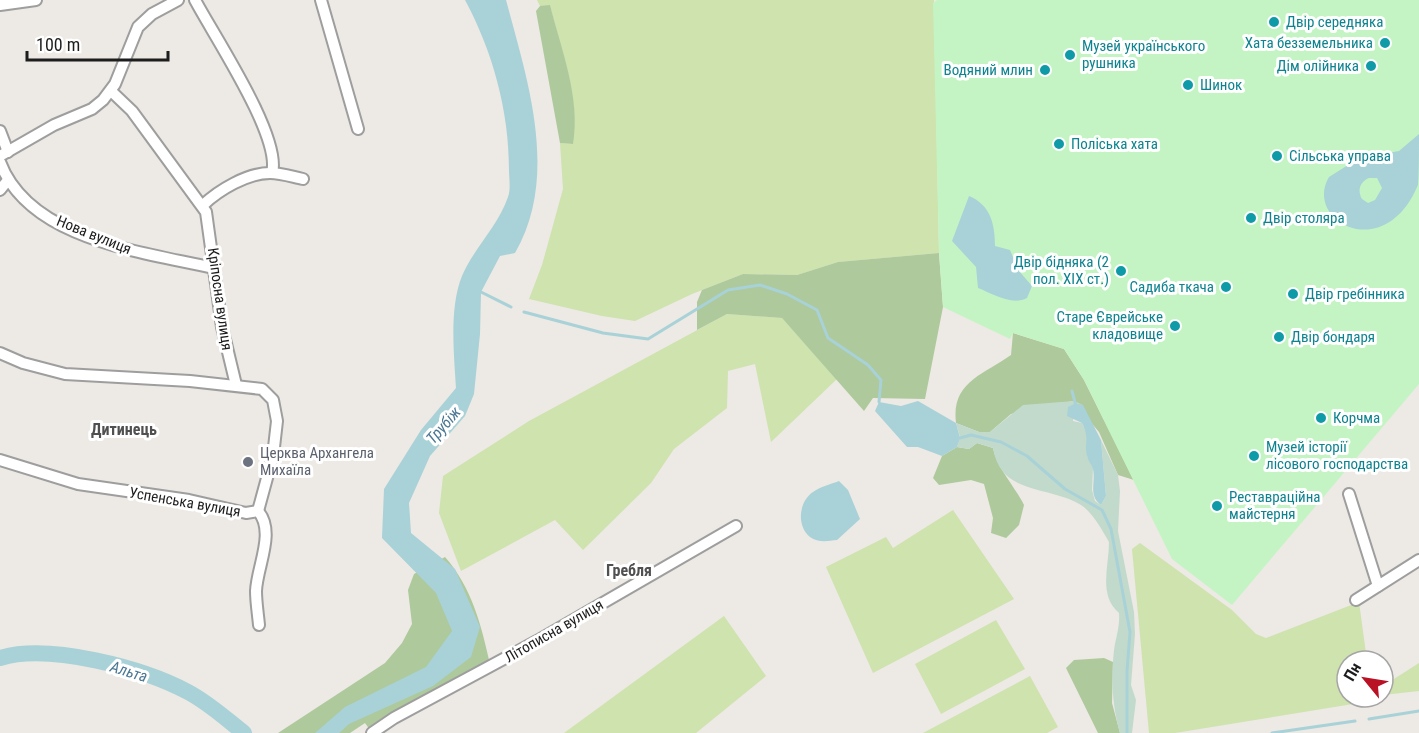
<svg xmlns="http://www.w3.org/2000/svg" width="1419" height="733" font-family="'Roboto Condensed',sans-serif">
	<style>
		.grass { fill: #cee3ae }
		.forest { fill: #aec99c }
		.wetland { fill: #c2dacc }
		.park { fill: #c5f4c4 }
		.water { fill: #a8d2d7; fill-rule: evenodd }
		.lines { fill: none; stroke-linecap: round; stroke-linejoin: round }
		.stream { stroke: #a8d2d7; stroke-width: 3 }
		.river { stroke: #a8d2d7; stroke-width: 16 }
		.street-casing { stroke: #9e9e9e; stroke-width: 14 }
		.street { stroke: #fff; stroke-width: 10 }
		.culture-dot { fill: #0f9aa8; stroke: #fff; stroke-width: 2 }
		.worship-dot { fill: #6b7280; stroke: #fff; stroke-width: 2 }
		.labels { text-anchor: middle; stroke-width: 6; stroke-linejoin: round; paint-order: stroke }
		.culture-label { font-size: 15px; fill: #0d838f; stroke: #fff; text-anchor: start }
		.street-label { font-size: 15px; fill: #1d1d1d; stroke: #fff }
		.worship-label { font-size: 15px; fill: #5b616d; stroke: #fff; text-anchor: start }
		.water-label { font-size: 16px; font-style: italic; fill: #4c7894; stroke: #fff }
		.neighbourhood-label { font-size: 16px; font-weight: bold; fill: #505050; stroke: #fff }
	</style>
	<rect width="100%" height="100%" fill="#ede9e4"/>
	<!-- grass -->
	<g class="grass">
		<polygon points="537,0 934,0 939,253 838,262 797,275 743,274 692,294 635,321 602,316 529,299 542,265 563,189 560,143 573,144 569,77 550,6 540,6"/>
		<polygon points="727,314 782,318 837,379 771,442 755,364 728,371 727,408 674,449 651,483 583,550 555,520 461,571 439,513 443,476 529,421"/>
		<polygon points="953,510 1014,599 873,673 826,567 886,537 893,548"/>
		<polygon points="1140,543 1232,610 1256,634 1266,638 1359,602 1367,661 1347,661 1347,697 1370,697 1365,702 1175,733 1149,733 1132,549"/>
		<polygon points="724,616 766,676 696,733 564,733"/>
		<polygon points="996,620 1025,669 941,714 915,664"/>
		<polygon points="1419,663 1419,691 1383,695 1383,686"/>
		<polygon points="1030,676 1058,727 1047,733 923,733"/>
	</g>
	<!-- forest -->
	<g class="forest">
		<path d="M550 5C561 49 581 98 573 144L560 143 536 11 540 6Z"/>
		<polygon points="939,253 943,307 925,399 873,398 864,411 782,318 727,314 697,330 697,302 702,290 743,274 797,275 838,262"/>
		<path d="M1013 333 1064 349 1084 380 1134 480 1118 475 1099 432 1073 401 1011 414 990 432H979L956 423C951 382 983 375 1011 355Z"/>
		<path d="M977 443 993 448C996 466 1015 487 1024 505L1019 525 1006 538 991 533 993 518 984 484 971 480 939 485 933 478 942 456 957 447 969 449Z"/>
		<path d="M445 557C472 588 481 624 490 664L370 730 365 723 350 733H278L385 663 402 643 412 624 408 590 414 574Z"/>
		<polygon points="1104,658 1113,662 1112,703 1120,733 1098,733 1066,668 1074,660"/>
	</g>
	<!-- wetland -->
	<path class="wetland" d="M1074 401 1083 405 1074 404 1073 421 1082 423 1088 436 1087 456 1093 468 1092 490 1095 501 1101 505 1106 496 1101 440 1118 475 1120 491 1118 531 1134 612 1135 634 1131 685 1136 700 1132 733H1120C1112 705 1111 678 1114 650 1116 636 1120 627 1119 613 1098 595 1109 567 1109 542 1102 530 1093 513 1081 505 1048 485 1001 496 993 448L977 443 969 449 957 447 960 437 956 423 979 432H990L1023 405Z"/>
	<!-- park -->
	<polygon class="park" points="937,0 1419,0 1419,384 1232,605 1172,559 1084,380 1064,349 1013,333 1010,339 943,307 939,253 933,3"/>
	<!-- water -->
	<g class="water">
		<path d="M465 0H506C527 79 560 175 515 253L500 256 481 292 480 334 474 394 465 416 430 456 409 503 411 533 455 569 480 627 471 657 433 686 349 724 339 733H315L345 707 426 667 452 631 436 593 382 538 384 489 421 430 456 388C454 354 449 308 462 276 474 248 498 226 508 197 511 189 509 178 509 170 509 111 493 52 465 0Z"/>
		<path d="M1419 134C1419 149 1419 172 1418 185 1384 266 1303 220 1329 177L1359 158 1399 151ZM1369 178H1377L1382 188 1375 200 1368 203 1362 199C1357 190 1360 182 1369 178Z"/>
		<path d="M969 196C991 205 995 225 995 246L1010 250 1019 271 1032 286 1027 298C1012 306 993 294 978 288L976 267 952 241Z"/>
		<polygon points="918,401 956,423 960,438 957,447 942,456 918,447 907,447 875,411 879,402 901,406"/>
		<path d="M1074 404 1083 405 1101 440 1106 496 1101 505C1088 495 1096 483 1093 469 1092 465 1088 461 1087 456 1084 442 1090 439 1082 423L1067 416 1068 407Z"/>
		<path d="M839 481 848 490 860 519 837 540C828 541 818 543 810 537 796 526 799 501 813 492 820 487 831 484 839 481Z"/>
	</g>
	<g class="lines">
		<!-- stream -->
		<g class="stream">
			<polyline points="481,292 511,307"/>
			<polyline points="524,312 603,333 648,339 728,290 760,285 787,294 817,310 828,338 868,365 881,380 879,402"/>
			<polyline points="1072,391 1076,406"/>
			<polyline points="960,438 971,435 1001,442 1027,456 1065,489 1102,510 1111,529 1130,632 1127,671 1127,733"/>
			<polyline points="1369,719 1419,711"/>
			<polyline points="1272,733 1355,721"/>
		</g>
		<!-- river -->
		<path class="river" d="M0 658C49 643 143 668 188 692 209 703 226 719 244 733"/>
		<!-- street casing -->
		<g class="street-casing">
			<g id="street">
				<path d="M195 0C214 36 282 137 272 173"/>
				<polyline points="321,0 358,129"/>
				<polyline points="0,5 36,0"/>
				<polyline points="111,91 132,111 206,212 222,327 236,385"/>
				<polyline points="0,131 8,152"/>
				<polyline points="0,156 54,125 92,109 103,100 115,84 138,27 152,14 178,0"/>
				<path d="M0 162C29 240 144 252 213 268"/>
				<polyline points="0,190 8,180"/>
				<path d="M203 205C219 190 247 173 270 173 281 173 293 177 303 179"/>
				<polyline points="0,353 23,363 65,374 190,381 262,389 273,400 277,421 273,456 258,511"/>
				<path d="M0 460 78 484 189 500 246 513 258 511C276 532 257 566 256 591 256 602 258 614 259 625"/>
				<polyline points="1349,494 1378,586"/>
				<polyline points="1356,600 1419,560"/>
				<polyline points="372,733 394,718 537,641 736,526"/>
			</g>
		</g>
		<!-- street -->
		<use href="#street" class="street"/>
	</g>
	<!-- markers -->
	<g class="culture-dot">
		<circle cx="1274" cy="22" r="6"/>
		<circle cx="1385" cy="43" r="6"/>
		<circle cx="1070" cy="55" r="6"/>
		<circle cx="1371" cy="66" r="6"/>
		<circle cx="1045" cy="70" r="6"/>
		<circle cx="1188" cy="85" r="6"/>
		<circle cx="1059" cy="144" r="6"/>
		<circle cx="1277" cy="156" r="6"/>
		<circle cx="1251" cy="218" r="6"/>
		<circle cx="1121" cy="271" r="6"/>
		<circle cx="1226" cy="287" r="6"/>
		<circle cx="1293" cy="294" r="6"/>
		<circle cx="1175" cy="326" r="6"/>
		<circle cx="1279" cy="337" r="6"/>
		<circle cx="1321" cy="418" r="6"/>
		<circle cx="1254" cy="456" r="6"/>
		<circle cx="1217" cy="506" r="6"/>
	</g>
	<circle class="worship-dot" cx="248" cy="462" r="6"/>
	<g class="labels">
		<!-- culture labels -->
		<g class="culture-label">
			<text x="1286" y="27">Двір середняка</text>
			<text x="1373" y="48" text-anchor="end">Хата безземельника</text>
			<text x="1082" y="51">Музей українського<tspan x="1082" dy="17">рушника</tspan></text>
			<text x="1359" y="71" text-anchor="end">Дім олійника</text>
			<text x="1033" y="75" text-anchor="end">Водяний млин</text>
			<text x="1200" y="90">Шинок</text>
			<text x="1071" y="149">Поліська хата</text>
			<text x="1289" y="161">Сільська управа</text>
			<text x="1263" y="223">Двір столяра</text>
			<text x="1109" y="267" text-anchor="end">Двір бідняка (2<tspan x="1109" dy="17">пол. XIX ст.)</tspan></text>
			<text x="1214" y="292" text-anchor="end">Садиба ткача</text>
			<text x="1305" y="299">Двір гребінника</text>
			<text x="1163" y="322" text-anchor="end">Старе Єврейське<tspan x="1163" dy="17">кладовище</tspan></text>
			<text x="1291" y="342">Двір бондаря</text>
			<text x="1333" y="423">Корчма</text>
			<text x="1266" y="452">Музей історії<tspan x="1266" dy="17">лісового господарства</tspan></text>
			<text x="1229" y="502">Реставраційна<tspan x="1229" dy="17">майстерня</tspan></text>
		</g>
		<!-- street labels -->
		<g class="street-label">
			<text transform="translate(94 235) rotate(22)" y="5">Нова вулиця</text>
			<text transform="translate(220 299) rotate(82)" y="5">Кріпосна вулиця</text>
			<text transform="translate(185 502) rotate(10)" y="5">Успенська вулиця</text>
			<text transform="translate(554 631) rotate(-30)" y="5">Літописна вулиця</text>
		</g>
		<!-- worship labels -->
		<g class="worship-label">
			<text x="260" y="458">Церква Архангела<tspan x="260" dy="17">Михаїла</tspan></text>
		</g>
		<!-- water labels -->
		<g class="water-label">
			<text transform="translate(443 425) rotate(-49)" y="6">Трубіж</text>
			<text transform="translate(129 671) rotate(17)" y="6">Альта</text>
		</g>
		<!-- neighbourhood labels -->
		<g class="neighbourhood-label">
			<text x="124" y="435">Дитинець</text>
			<text x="629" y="576">Гребля</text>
		</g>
	</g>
	<!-- north arrow -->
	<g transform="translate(1365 679) rotate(300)"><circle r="28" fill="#ffffff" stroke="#a5a5a5" stroke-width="1.5"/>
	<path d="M0-4.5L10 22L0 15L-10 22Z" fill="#b81224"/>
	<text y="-9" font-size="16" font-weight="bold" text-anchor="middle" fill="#1d1d1d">Пн</text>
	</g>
	<!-- scale -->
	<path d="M27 51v9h141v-9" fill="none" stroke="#1d1d1d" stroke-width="3"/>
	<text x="36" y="51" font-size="18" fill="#1d1d1d" stroke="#ffffff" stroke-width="4.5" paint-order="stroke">100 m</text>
</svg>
